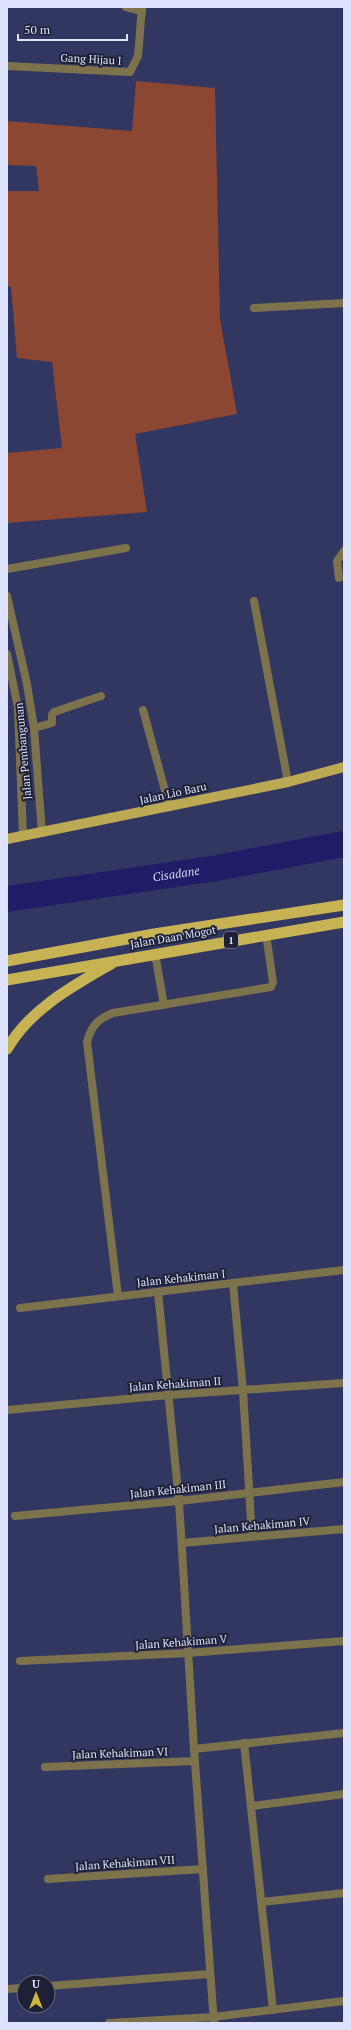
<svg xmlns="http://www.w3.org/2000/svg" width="351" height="2030" font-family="'PT Serif',serif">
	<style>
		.green { fill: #8c4732 }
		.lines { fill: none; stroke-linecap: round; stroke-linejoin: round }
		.river { stroke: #201c68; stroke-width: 26 }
		.service { stroke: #7c734c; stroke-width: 8 }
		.minor { stroke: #7c734c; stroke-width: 8 }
		.tertiary { stroke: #7c734c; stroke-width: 8 }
		.primary { stroke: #bba954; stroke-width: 10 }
		.trunk { stroke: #c8b354; stroke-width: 11 }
		.labels { text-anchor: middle; stroke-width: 4; stroke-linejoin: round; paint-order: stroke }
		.shield { fill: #1e2135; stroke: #a4a8c2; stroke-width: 1 }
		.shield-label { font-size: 10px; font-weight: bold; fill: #dde2fe }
		.street-label { font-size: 11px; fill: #dde2fe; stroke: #1e2135 }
		.water-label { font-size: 12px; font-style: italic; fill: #d0d5eb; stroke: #1e2135 }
	</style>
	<rect width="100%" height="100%" fill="#323762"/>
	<!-- green -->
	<polygon class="green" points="136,81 215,88 220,319 237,414 135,434 147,512 7,523 7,453 62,448 52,362 17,358 11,287 7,286 7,191 39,191 36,166 7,165 7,121 132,131"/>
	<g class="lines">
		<!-- river -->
		<path class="river" id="s1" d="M7 899 217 868 344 844"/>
		<!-- service -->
		<g class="service">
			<polyline points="254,308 344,303"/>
			<polyline points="7,569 126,548"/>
			<polyline points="339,578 337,561 344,551"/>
			<polyline points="254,601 288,782"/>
			<polyline points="155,954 164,1005"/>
			<path d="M118 1296 87 1042C91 1026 98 1019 113 1013L271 987 273 982 266 934"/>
		</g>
		<!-- minor -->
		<g class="minor">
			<polyline points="126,7 142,11"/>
			<polyline points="7,66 130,72 138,56 142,7"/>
			<polyline points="143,710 169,805"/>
			<polyline points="34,728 52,723 52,715 54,712 101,696"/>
			<polyline points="233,1283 243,1391 252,1536"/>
			<polyline points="158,1292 179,1501 194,1749 214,2023"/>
			<polyline points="20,1308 344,1270"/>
			<polyline points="7,1410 169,1395 344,1383"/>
			<polyline points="15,1516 179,1501 344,1482"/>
			<polyline points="182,1543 344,1529"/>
			<polyline points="20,1661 188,1653 344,1641"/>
			<polyline points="244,1743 273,2010"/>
			<polyline points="194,1749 344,1733"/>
			<polyline points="45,1767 195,1761"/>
			<polyline points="252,1806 344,1794"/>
			<polyline points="48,1879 203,1869"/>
			<polyline points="262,1902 344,1893"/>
			<polyline points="48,1986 210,1974"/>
			<polyline points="7,1989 24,1988"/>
			<polyline points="109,2023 213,2017 344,2001"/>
		</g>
		<!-- tertiary -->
		<g class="tertiary">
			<polyline points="7,596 27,684 34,728 42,833"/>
			<polyline points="7,654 18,708 23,836"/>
		</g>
		<!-- primary -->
		<polyline class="primary" points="7,839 288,782 344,767"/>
		<!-- trunk -->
		<g class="trunk">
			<polyline points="7,961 154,934 344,905"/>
			<polyline points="7,980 344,922"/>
			<path d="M7 1049C30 1009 73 986 111 964"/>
		</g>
	</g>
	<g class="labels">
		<!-- shield labels -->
		<rect class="shield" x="224" y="932" width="14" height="16" rx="3"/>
		<g class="shield-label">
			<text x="231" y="944">1</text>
		</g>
		<!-- street labels -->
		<g class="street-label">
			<text transform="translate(91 59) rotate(3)" y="4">Gang Hijau I</text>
			<text transform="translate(23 751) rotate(-95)" y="4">Jalan Pembangunan</text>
			<text transform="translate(173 793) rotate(-12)" y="4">Jalan Lio Baru</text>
			<text transform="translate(173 937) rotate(-10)" y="4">Jalan Daan Mogot</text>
			<text transform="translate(181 1278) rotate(-6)" y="4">Jalan Kehakiman I</text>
			<text transform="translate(175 1384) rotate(-4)" y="4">Jalan Kehakiman II</text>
			<text transform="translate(178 1489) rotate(-6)" y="4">Jalan Kehakiman III</text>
			<text transform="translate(262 1525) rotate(-5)" y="4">Jalan Kehakiman IV</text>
			<text transform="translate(181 1642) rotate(-4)" y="4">Jalan Kehakiman V</text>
			<text transform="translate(120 1753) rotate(-2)" y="4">Jalan Kehakiman VI</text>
			<text transform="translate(125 1863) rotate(-4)" y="4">Jalan Kehakiman VII</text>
		</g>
		<!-- water labels -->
		<g class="water-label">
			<text dy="4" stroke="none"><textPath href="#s1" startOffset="171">Cisadane</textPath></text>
		</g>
	</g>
	<!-- border -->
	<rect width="351" height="2030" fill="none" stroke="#dde2fe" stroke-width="16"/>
	<!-- north arrow -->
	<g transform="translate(36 1994)"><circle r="19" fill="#1e2135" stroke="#6a6e85"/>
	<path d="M0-3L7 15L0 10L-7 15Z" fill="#d1b736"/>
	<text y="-6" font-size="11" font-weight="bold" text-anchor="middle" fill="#dde2fe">U</text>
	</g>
	<!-- scale -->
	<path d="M18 34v6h109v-6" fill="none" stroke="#dde2fe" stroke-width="2"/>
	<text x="24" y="34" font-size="12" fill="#dde2fe" stroke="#1e2135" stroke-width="3" paint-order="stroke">50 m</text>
</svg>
